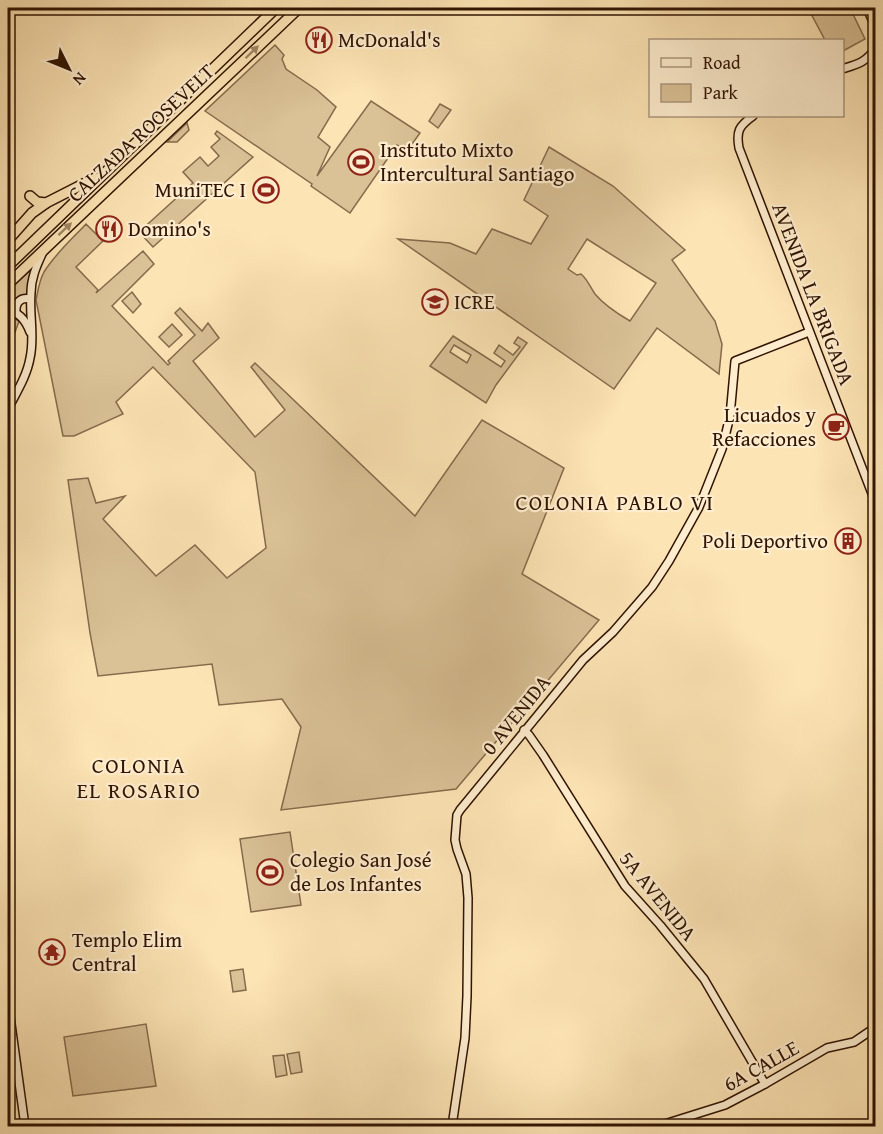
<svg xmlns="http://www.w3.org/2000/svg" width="883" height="1134" font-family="'Gentium Book Plus',serif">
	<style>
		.green { fill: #dac196; stroke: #856a4c; stroke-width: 1.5; fill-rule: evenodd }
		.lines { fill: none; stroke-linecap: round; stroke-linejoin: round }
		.secondary-casing { stroke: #301402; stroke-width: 10 }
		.highway-casing { stroke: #301402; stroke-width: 12 }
		.secondary { stroke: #feedce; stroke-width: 7 }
		.highway { stroke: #fde4b4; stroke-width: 9 }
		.oneway { fill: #a18664 }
		.labels { text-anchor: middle; stroke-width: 4.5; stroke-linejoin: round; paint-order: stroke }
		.poi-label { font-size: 21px; fill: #301402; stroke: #feedce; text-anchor: start }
		.street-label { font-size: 21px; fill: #301402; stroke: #feedce }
		.neighbourhood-label { font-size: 22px; letter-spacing: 1.5px; fill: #301402; stroke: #feedce }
	</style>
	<rect width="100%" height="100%" fill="#fde4b4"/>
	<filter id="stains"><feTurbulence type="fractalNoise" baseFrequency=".00333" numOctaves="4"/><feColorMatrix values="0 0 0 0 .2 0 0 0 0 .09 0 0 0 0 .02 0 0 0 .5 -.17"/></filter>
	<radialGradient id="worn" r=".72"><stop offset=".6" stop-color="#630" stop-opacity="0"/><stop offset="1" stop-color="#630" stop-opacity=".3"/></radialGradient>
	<!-- green -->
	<g class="green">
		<polygon points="808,8 850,8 865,39 843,51 842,40 825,40"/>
		<polygon points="275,45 284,55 282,59 286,69 317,90 336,107 318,137 330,147 317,176 371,101 420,133 407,151 397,145 350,213 311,186 312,184 205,111"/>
		<polygon points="440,104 451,110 438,128 429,121"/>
		<polygon points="187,123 189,130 177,142 167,142"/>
		<polygon points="217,131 253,157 153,247 139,232 193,183 183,172 200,157 208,166 219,156 211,147 220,139 215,134"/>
		<path d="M549 147 613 186 685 250 672 260 715 321 722 344 719 374 657 328 614 389 398 239 450 243 476 254 492 229 531 244 548 216 524 200ZM587 239 656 283 630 321C618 314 604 305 595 294 590 287 588 280 581 274L577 275 568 269Z"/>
		<polygon points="269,178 278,187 263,202 254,194"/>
		<path d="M86 224 103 241 76 267 98 290 96 293 143 251 154 264 112 306 168 365 170 363 168 361 195 335 175 313 180 308 202 331 208 323 219 338 193 361 255 437 285 410 251 367 255 363 415 516 482 420 564 468 522 574 599 620 456 789 281 810 301 727 282 699 219 705 212 664 98 676 90 633 68 480 88 478 96 503 125 496 103 519 156 576 195 545 227 578 266 548 255 472 153 367 116 402 123 414 74 436H63L36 300C38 291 39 281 44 272 55 254 72 239 86 224Z"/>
		<path d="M35 266 29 278 27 295C19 295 14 299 12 307H8V291Z"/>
		<polygon points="132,292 141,304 133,313 122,301"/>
		<polygon points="8,315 19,321 8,352 8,346 10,343 8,332"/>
		<polygon points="172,324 182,335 169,347 159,337"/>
		<path d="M453 336 501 367 505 361 494 353 499 345 513 355 520 347 514 343 518 337 527 343 496 385 486 403 430 366ZM454 345 471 355 467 363 450 352Z"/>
		<polygon points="290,832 301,905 251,912 240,839"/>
		<polygon points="243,969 246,990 233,992 230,971"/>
		<polygon points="146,1024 156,1086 73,1096 64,1037"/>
		<polygon points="299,1052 302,1072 291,1074 287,1054"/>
		<polygon points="284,1055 287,1075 276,1077 273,1056"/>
	</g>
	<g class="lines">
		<!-- secondary casing -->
		<g class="secondary-casing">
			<g id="secondary">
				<polyline points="867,8 876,29"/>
				<path d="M842 69C858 64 867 62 876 47"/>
				<path d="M753 116C739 126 736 131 739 148L876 504"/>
				<path d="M8 311C20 312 26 321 30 332"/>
				<path d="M16 313C15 303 20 297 30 299"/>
				<path d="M8 409C16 393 27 376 30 358 35 337 29 315 31 293 31 279 36 267 42 254"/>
				<polyline points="524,730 529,735 543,755 625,886 660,925 704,979 765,1084"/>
				<polyline points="8,1002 25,1126"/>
				<polyline points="452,1126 465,1038 467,996 468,898 466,874 457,849 455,840 457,815 460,810 565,682 583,660 613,632 652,587 669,561 699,507 722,449 730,416 735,361 809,332"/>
				<polyline points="658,1126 725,1105 765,1084 827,1048 854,1042 876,1027"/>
			</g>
		</g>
		<!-- highway casing -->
		<g class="highway-casing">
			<g id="highway">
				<polyline points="30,196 37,202 46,203"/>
				<polyline points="8,240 32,213 46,203 95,178"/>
				<polyline points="8,266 276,8"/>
				<polyline points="8,284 299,8"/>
			</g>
		</g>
		<!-- secondary -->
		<use href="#secondary" class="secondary"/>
		<!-- highway -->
		<use href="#highway" class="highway"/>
	</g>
	<!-- one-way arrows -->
	<defs><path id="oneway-solid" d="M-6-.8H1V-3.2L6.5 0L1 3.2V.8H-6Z" transform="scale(1.5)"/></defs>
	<g class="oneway">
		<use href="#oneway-solid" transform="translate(252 52) rotate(-44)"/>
		<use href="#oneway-solid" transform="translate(65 229) rotate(-43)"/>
	</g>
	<!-- icons -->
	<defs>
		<g id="restaurant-ring" transform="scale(1.35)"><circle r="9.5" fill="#feedce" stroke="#8f2418" stroke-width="1.5"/><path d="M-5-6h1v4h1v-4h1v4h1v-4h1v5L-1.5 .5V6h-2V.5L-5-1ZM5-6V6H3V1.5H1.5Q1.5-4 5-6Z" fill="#8f2418"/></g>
		<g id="stadium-ring" transform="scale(1.35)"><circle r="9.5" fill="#feedce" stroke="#8f2418" stroke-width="1.5"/><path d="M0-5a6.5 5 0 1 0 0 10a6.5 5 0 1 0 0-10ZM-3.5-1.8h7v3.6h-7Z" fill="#8f2418"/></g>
		<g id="school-ring" transform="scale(1.35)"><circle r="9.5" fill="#feedce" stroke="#8f2418" stroke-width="1.5"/><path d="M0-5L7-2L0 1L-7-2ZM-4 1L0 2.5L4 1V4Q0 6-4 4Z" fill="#8f2418"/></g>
		<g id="cafe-ring" transform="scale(1.35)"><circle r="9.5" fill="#feedce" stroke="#8f2418" stroke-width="1.5"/><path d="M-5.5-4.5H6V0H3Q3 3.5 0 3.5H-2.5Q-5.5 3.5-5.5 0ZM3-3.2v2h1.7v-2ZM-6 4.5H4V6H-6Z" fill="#8f2418"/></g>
		<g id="building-ring" transform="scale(1.35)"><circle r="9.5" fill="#feedce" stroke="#8f2418" stroke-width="1.5"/><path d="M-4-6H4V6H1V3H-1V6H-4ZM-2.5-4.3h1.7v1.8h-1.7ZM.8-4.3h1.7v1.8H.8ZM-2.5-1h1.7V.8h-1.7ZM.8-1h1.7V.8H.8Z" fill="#8f2418"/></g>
		<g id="temple-ring" transform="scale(1.35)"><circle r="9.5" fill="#feedce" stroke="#8f2418" stroke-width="1.5"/><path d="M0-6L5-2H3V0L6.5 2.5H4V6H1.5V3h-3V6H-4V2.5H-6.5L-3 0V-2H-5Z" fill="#8f2418"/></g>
	</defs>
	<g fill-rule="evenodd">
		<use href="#restaurant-ring" x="319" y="40"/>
		<use href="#stadium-ring" x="361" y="162"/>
		<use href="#stadium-ring" x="266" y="190"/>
		<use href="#restaurant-ring" x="109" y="229"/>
		<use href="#school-ring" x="435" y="302"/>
		<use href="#cafe-ring" x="836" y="427"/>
		<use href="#building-ring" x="848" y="541"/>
		<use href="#stadium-ring" x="270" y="872"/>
		<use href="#temple-ring" x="52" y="952"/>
	</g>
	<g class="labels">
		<!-- poi labels -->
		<g class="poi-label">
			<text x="338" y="47">McDonald's</text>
			<text x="380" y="157">Instituto Mixto<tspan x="380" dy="24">Intercultural Santiago</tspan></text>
			<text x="246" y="197" text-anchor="end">MuniTEC I</text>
			<text x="128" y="236">Domino's</text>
			<text x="454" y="309">ICRE</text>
			<text x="816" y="422" text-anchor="end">Licuados y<tspan x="816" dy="24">Refacciones</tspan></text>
			<text x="828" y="548" text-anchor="end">Poli Deportivo</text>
			<text x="290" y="867">Colegio San José<tspan x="290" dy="24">de Los Infantes</tspan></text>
			<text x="72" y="947">Templo Elim<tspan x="72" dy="24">Central</tspan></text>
		</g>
		<!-- street labels -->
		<g class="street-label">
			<text transform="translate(141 133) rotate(-43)" y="7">CALZADA ROOSEVELT</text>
			<text transform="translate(813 294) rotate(69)" y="7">AVENIDA LA BRIGADA</text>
			<text transform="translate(516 715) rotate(-51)" y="7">0 AVENIDA</text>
			<text transform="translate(658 896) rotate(51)" y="7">5A AVENIDA</text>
			<text transform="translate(761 1066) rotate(-29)" y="7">6A CALLE</text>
		</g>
		<!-- neighbourhood labels -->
		<g class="neighbourhood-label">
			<text x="615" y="510">COLONIA PABLO VI</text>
			<text x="139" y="773">COLONIA<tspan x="139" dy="25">EL ROSARIO</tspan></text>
		</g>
	</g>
	<!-- margin -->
	<rect width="883" height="1134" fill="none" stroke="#fde4b4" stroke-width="30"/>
	<rect x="9" y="9" width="865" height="1116" fill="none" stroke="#301402" stroke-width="3"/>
	<rect x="15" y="15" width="853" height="1104" fill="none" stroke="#301402" stroke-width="1.5"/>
	<!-- legend -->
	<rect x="649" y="39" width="195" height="78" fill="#feedce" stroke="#ac967c" stroke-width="1.5"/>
	<rect x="661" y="58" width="30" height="9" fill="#feedce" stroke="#ac967c" stroke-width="1.5"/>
	<text x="703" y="69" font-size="18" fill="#301402">Road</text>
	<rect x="661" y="84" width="30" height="18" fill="#dac196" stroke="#ac967c" stroke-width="1.5"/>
	<text x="703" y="99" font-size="18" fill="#301402">Park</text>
	<!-- north arrow -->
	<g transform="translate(69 69) rotate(133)" stroke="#feedce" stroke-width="4.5" paint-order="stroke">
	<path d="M0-4.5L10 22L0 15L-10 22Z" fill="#301402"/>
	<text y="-9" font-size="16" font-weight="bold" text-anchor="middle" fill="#301402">N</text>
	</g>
	<rect width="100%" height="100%" filter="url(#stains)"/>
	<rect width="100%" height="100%" fill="url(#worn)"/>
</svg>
